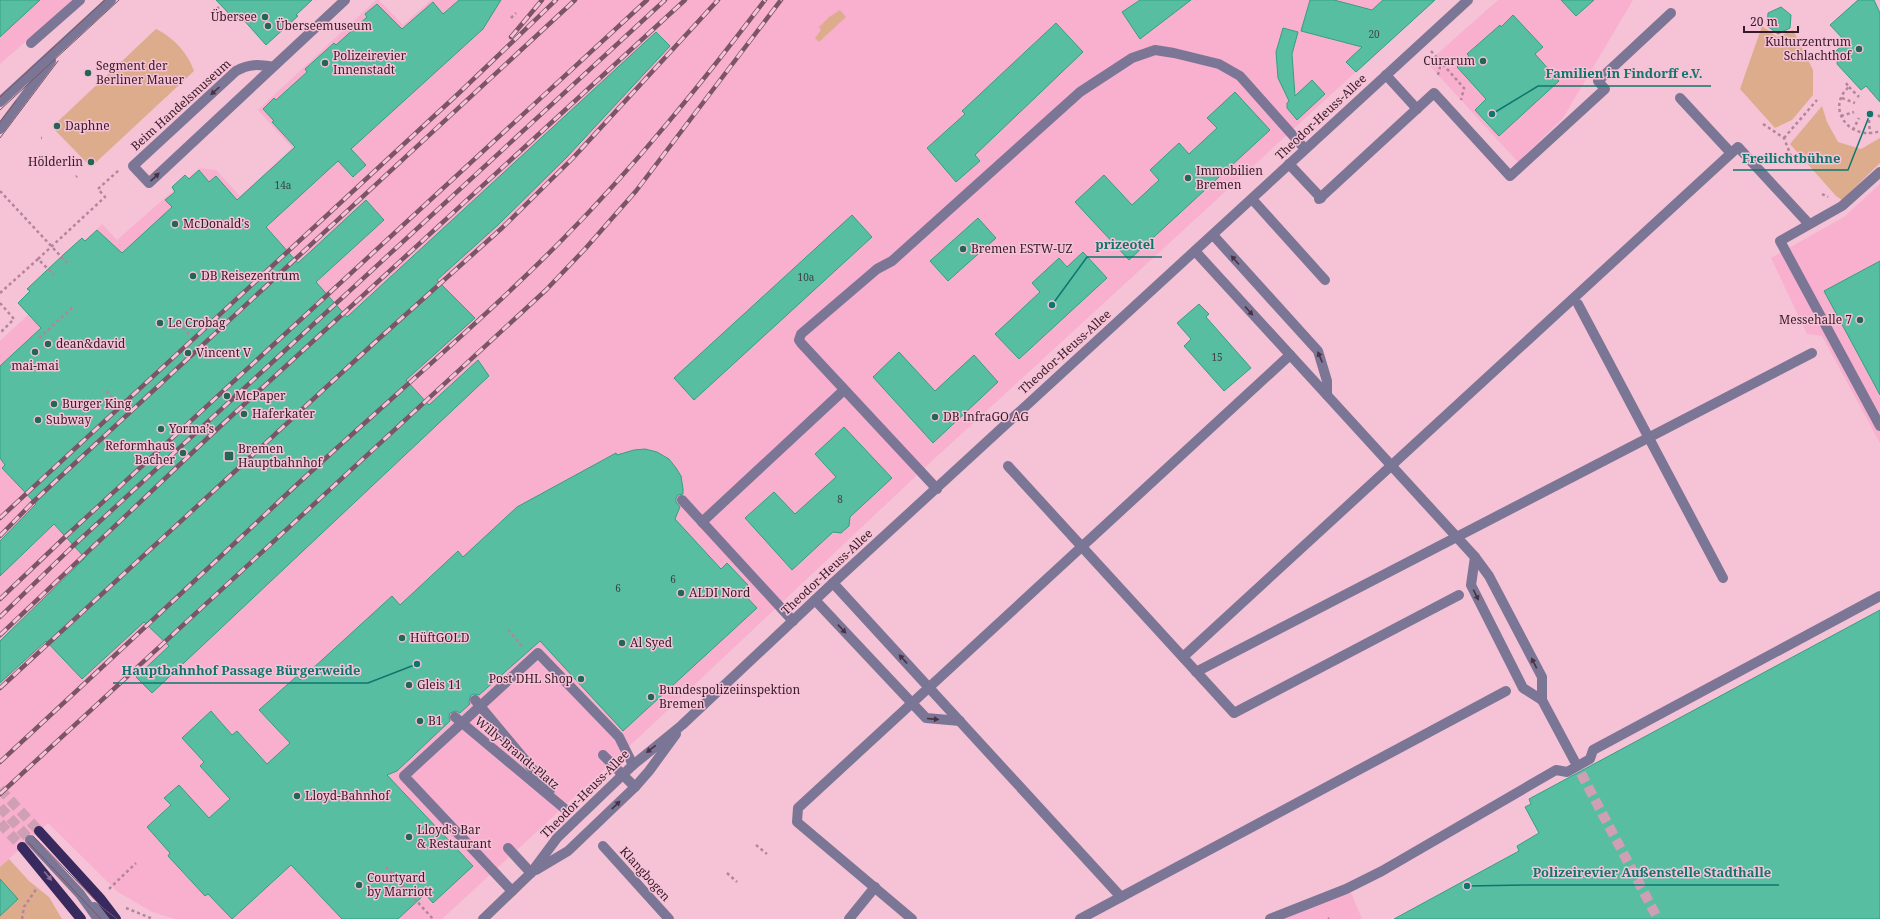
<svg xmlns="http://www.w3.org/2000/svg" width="1880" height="919" font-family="'Noto Serif',serif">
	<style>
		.built { fill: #f8b0ce }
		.green { fill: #ddac8d }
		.building { fill: #57bea2; stroke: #339f84 }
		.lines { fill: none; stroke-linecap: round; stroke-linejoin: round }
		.minor-tunnel { stroke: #cfa0b3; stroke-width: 10; stroke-dasharray: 10 5; stroke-linecap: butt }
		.major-tunnel { stroke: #cfa0b3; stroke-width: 10; stroke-dasharray: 10 5; stroke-linecap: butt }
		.path { stroke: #b28698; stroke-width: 2.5; stroke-dasharray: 3 3; stroke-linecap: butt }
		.minor { stroke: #7b7695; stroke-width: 10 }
		.major { stroke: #382a5e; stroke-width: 10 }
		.tram { stroke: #7b5565; stroke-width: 1 }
		.rail-casing { stroke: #7b5565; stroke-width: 4.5 }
		.rail { stroke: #f5c2d6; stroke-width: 3; stroke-dasharray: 9; stroke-linecap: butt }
		.oneway { fill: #4a3143 }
		.oneway2 { fill: #8d6e94 }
		.poi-dot { fill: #246554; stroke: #f5c2d6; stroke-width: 1.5 }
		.labels { text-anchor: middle; stroke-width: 3; stroke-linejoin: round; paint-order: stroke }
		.number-label { font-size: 10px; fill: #404346 }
		.poi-label { font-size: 12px; fill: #391a28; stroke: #f5c2d6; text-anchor: start }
		.street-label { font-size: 12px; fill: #391a28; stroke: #f5c2d6 }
		.leader { fill: none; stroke: #0f766e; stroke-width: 1.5 }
		.callout-dot { fill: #0f766e; stroke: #f5c2d6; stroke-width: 1.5 }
		.callout-label { font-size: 13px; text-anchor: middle; font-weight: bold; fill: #0f766e; stroke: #f5c2d6; stroke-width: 3; stroke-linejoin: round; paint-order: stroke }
	</style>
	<rect width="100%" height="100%" fill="#f5c2d6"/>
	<!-- built -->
	<g class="built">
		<polygon points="0,0 73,0 0,64"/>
		<polygon points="376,0 379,0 403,25 431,0 1434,0 934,459 635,741 442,919 175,919 152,912 118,892 48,823 0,867 0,341 30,313 26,311 18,303 47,278 102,224 117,240 174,190 172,187 185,175 188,178 200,168 216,170 240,196 292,148 258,110"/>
		<polygon points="1498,0 1633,0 1563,118 1518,162 1427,63"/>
		<polygon points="1880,184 1880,443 1822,336 1807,334 1771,258 1844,217"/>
		<polygon points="1350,890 1362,919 1272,919"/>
	</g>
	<!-- green -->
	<g class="green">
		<polygon points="840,10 846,17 819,42 815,38 821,30 819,27 829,17"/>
		<polygon points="1762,26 1777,37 1793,30 1813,70 1813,95 1792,120 1775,128 1740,89"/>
		<path d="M156 29C174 38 187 52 194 71L91 167 52 127Z"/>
		<polygon points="1822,106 1827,122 1838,142 1861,149 1880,138 1880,163 1842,200 1836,196 1790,144"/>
		<polygon points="9,859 29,881 49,897 62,919 0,919 0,867"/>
	</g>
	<!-- building -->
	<g class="building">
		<polygon points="0,0 40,0 0,37"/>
		<polygon points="216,0 312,0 296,15 298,16 266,45 241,17 236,21"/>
		<polygon points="459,0 501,0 483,29 351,149 366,165 353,177 338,161 266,227 298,263 366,200 384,220 316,282 347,317 656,32 670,46 567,157 498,225 437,280 475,318 406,380 429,405 478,360 489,376 152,693 136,677 169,646 144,622 82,679 46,641 0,683 0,641 85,558 54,524 0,576 0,541 36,504 2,468 5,465 0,458 0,366 41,328 18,303 30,291 27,289 63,255 82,238 85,241 97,230 122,253 172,207 165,200 175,192 172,187 185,175 189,179 199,170 209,182 216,176 237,200 295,147 272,122 274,121 263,109 274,98 276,100 307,72 305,69 334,43 336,45 367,17 365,14 377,4 402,29 433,2 443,14"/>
		<polygon points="1140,0 1191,0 1140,39 1122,12"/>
		<polygon points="1310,0 1334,0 1372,10 1383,0 1435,0 1356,72 1346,62 1362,47 1301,31"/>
		<polygon points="1561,0 1594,0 1576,16"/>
		<polygon points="1858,0 1874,0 1880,13 1880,102 1866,86 1861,90 1837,64 1838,54 1836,51 1846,42 1830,25"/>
		<polygon points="1781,7 1791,15 1790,28 1778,34 1767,26 1768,13"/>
		<polygon points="1513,15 1543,47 1535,54 1559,81 1499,136 1475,110 1486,99 1457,67 1469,56 1467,54 1500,25 1501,27"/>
		<polygon points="1056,23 1083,52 975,155 980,161 956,182 927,148 965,114 962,111"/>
		<polygon points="1283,28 1298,32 1292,54 1295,96 1312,80 1325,94 1297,120 1287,108 1287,103 1289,101 1278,78 1276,52"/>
		<polygon points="1235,92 1270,130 1129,260 1075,202 1104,175 1132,205 1159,180 1150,170 1179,143 1189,154 1217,128 1207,118"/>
		<polygon points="852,215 872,237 694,400 674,378"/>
		<polygon points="978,218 996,238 948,281 930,261"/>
		<polygon points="1083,252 1107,278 1019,359 995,334 1040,292 1032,283 1059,258 1067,267"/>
		<polygon points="1880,261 1880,395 1824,291"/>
		<polygon points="1199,304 1209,314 1206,317 1251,368 1224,391 1184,346 1191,339 1177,323"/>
		<polygon points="899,352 935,391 974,355 998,382 933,443 873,377"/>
		<polygon points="844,427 892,478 850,517 849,526 841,533 833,532 792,570 745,518 774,492 795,514 836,477 815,454"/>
		<polygon points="645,449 657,452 669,459 676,468 681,476 683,489 683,494 678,495 676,498 676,502 680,507 675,519 721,569 727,563 748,585 741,591 757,608 623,731 540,641 479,695 474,694 471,695 469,701 470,704 460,713 456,711 450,713 449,716 450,721 397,771 387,775 473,866 433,903 425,894 398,919 342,919 291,865 232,919 208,894 205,896 168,856 170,853 147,827 171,805 164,798 179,785 209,818 230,799 200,766 204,762 182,738 211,711 232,735 237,731 267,764 290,743 259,710 297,676 300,680 392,596 400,605 458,551 463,557 517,507 616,453 617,455 634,450"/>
		<polygon points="1880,610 1880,919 1394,919 1519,851 1517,846 1539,833 1525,807 1531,804 1529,799"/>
		<polygon points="0,879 18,899 0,916"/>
	</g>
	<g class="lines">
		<!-- minor-tunnel -->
		<g class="minor-tunnel">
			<polyline points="1574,760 1658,919"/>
			<polyline points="0,807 30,840"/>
		</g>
		<!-- major-tunnel -->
		<g class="major-tunnel">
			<polyline points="0,789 39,831"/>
			<polyline points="0,823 22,847"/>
		</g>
		<!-- path -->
		<g class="path">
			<polyline points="213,13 219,7"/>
			<polyline points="511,18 516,13"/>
			<polyline points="1431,51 1464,88 1461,100"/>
			<polyline points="1438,75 1441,63"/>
			<path d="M1846 83 1849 87C1825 107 1849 142 1880 131"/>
			<polyline points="1849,87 1859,97"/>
			<polyline points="1842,98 1855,103"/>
			<polyline points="1878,115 1880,117"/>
			<polyline points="1841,116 1854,112"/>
			<polyline points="1869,120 1870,134"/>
			<polyline points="1763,124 1784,138 1791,156"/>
			<polyline points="1853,130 1859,118"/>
			<polyline points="41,138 42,138"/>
			<polyline points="1784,138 1817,100"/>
			<polyline points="60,160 61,159"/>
			<polyline points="76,177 77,176"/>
			<polyline points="0,191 67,263"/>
			<polyline points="1822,194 1828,197"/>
			<polyline points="38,259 105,197 98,189 119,170"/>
			<polyline points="0,293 38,259 54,275"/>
			<polyline points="0,303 14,319 0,333"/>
			<polyline points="179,323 190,335"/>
			<polyline points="39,338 73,307"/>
			<polyline points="106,391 117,403"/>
			<polyline points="508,630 522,646"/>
			<polyline points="756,845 767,854"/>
			<polyline points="386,867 433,919"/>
			<polyline points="727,873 737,882"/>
			<polyline points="109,889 136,863"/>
			<polyline points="126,908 153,919"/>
			<polyline points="1328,918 1329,919"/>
			<polyline points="22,919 24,907 37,888"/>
		</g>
		<!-- minor -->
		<g class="minor">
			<polyline points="31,43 80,0"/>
			<path d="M273 67C258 64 249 64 236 71L133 166 149 183 345 0"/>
			<polyline points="1386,75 1417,109"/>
			<polyline points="1680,98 1731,153"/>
			<polyline points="0,102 111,0"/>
			<polyline points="0,129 51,61"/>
			<polyline points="1289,164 1321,198"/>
			<polyline points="1880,172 1842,206 1780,241 1880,426"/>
			<polyline points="1252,199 1325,280"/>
			<polyline points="1319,199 1434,93 1510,176 1605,89 1598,81 1671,13"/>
			<polyline points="1213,235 1318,351 1327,381 1327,395"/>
			<polyline points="1195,251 1475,557 1489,576 1542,677 1542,700 1574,760"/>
			<polyline points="1578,304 1723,578"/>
			<polyline points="1008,466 1234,713 1459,595"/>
			<polyline points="937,489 801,343 799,340 801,334 877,269 892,261 1080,92 1132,58 1155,50 1174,53 1219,64 1240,76 1305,149"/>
			<polyline points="682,500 793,621"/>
			<polyline points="702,522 844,390"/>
			<polyline points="1475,557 1471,585 1523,688 1542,700"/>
			<polyline points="833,583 1121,897"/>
			<polyline points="815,600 926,718 960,721"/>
			<polyline points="1183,657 1738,147 1809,224"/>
			<polyline points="1196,672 1812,353"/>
			<polyline points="475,700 550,790"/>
			<polyline points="455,717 565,809"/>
			<polyline points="603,755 635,787"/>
			<polyline points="30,840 80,894 98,919"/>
			<polyline points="603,846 669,919"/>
			<polyline points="508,848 531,873"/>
			<polyline points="536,870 568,851 635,787 649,771 676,734"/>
			<polyline points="512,891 404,776 538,653 619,737 633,765"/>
			<polyline points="94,907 109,919"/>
			<polyline points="483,919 531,873 557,838 633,765 682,725 833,583 1468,0"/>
			<polyline points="849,919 875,887"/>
			<polyline points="912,919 797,822 798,808 1290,355"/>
			<polyline points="1080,919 1506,691"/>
			<polyline points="1270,919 1346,889 1382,871 1556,770 1567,772 1590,759 1593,750 1880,596"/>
		</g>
		<!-- major -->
		<g class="major">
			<polyline points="39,831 100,898 116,919"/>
			<polyline points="22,847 81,919"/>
		</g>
		<!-- tram -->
		<g class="tram">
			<polyline points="0,97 105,0"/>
			<polyline points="0,110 119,0"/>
			<polyline points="0,122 16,101"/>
			<polyline points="0,138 58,61"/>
			<polyline points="33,836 103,908 117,919"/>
			<polyline points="28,842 101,919"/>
		</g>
		<!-- rail casing -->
		<g class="rail-casing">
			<g id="rail">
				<polyline points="511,37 542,0"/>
				<polyline points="0,518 459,93 556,0"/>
				<polyline points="0,536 32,503 575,0"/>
				<polyline points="0,599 65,537 647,0"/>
				<polyline points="0,617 73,546 665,0"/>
				<polyline points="0,635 213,433 685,0"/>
				<polyline points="0,688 373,344 502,228 572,159 718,0"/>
				<path d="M0 762C97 672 194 582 290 491 380 407 475 328 562 240 636 165 701 84 765 0"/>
				<polyline points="0,794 546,290 585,249 636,191 781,0"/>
			</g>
		</g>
		<!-- rail -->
		<use href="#rail" class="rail"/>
	</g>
	<!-- one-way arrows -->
	<defs><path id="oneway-solid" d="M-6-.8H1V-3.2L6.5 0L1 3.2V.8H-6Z"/></defs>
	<g class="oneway">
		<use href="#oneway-solid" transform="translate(215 91) rotate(138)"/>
		<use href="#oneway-solid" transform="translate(155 177) rotate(-43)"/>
		<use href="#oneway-solid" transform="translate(1235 260) rotate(-132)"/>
		<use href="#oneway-solid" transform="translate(1249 311) rotate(48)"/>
		<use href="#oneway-solid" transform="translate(1320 357) rotate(-113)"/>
		<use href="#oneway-solid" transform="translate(1476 595) rotate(63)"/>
		<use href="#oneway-solid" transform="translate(842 629) rotate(47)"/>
		<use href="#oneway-solid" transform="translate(903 659) rotate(-133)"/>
		<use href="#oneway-solid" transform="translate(1534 663) rotate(-117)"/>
		<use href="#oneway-solid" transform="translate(933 719) rotate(5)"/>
		<use href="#oneway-solid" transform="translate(651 749) rotate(143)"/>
		<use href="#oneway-solid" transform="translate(616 805) rotate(-44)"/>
	</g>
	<use class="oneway2" href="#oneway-solid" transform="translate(48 876) rotate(50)"/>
	<!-- markers -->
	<g class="poi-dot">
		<circle cx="265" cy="17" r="4"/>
		<circle cx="268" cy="26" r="4"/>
		<circle cx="1859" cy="49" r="4"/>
		<circle cx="1483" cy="61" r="4"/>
		<circle cx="325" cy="63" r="4"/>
		<circle cx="88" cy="73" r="4"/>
		<circle cx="57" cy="126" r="4"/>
		<circle cx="91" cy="162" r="4"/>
		<circle cx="1188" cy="178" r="4"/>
		<circle cx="175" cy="224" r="4"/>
		<circle cx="963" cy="249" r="4"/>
		<circle cx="193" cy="276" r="4"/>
		<circle cx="1860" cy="320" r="4"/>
		<circle cx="160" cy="323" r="4"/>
		<circle cx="48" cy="344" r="4"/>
		<circle cx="35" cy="352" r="4"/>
		<circle cx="188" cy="353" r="4"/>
		<circle cx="227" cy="396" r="4"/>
		<circle cx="54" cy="404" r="4"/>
		<circle cx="244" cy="414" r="4"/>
		<circle cx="935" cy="417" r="4"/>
		<circle cx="38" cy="420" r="4"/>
		<circle cx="161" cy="429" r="4"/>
		<circle cx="183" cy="453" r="4"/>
		<rect x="224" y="451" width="10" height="10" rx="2"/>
		<circle cx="681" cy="593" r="4"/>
		<circle cx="402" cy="638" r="4"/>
		<circle cx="622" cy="643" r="4"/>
		<circle cx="581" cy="679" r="4"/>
		<circle cx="409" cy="685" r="4"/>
		<circle cx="651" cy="697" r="4"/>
		<circle cx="420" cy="721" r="4"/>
		<circle cx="297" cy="796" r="4"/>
		<circle cx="409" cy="837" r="4"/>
		<circle cx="359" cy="885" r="4"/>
	</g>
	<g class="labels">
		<!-- number labels -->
		<g class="number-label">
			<text x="1374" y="38">20</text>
			<text x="283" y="189">14a</text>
			<text x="806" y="281">10a</text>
			<text x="1217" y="361">15</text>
			<text x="840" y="503">8</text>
			<text x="673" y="583">6</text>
			<text x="618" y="592">6</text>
		</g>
		<!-- poi labels -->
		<g class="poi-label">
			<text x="257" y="21" text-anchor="end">Übersee</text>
			<text x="276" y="30">Überseemuseum</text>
			<text x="1851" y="46" text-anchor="end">Kulturzentrum<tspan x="1851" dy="14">Schlachthof</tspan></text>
			<text x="333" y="60">Polizeirevier<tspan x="333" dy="14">Innenstadt</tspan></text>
			<text x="1475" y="65" text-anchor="end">Curarum</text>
			<text x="96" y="70">Segment der<tspan x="96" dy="14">Berliner Mauer</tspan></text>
			<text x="65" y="130">Daphne</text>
			<text x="83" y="166" text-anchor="end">Hölderlin</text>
			<text x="1196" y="175">Immobilien<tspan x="1196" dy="14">Bremen</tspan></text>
			<text x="183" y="228">McDonald's</text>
			<text x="971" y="253">Bremen ESTW-UZ</text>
			<text x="201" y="280">DB Reisezentrum</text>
			<text x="1852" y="324" text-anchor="end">Messehalle 7</text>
			<text x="168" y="327">Le Crobag</text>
			<text x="56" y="348">dean&amp;david</text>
			<text x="196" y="357">Vincent V</text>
			<text x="35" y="370" text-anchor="middle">mai-mai</text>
			<text x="235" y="400">McPaper</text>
			<text x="62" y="408">Burger King</text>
			<text x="252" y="418">Haferkater</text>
			<text x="943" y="421">DB InfraGO AG</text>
			<text x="46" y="424">Subway</text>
			<text x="169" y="433">Yorma’s</text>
			<text x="175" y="450" text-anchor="end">Reformhaus<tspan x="175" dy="14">Bacher</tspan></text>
			<text x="238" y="453">Bremen<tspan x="238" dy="14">Hauptbahnhof</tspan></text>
			<text x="689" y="597">ALDI Nord</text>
			<text x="410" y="642">HüftGOLD</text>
			<text x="630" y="647">Al Syed</text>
			<text x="573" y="683" text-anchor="end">Post DHL Shop</text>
			<text x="417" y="689">Gleis 11</text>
			<text x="659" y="694">Bundespolizeiinspektion<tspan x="659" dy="14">Bremen</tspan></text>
			<text x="428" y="725">B1</text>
			<text x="305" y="800">Lloyd-Bahnhof</text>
			<text x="417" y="834">Lloyd's Bar<tspan x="417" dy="14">&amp; Restaurant</tspan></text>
			<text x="367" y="882">Courtyard<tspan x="367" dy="14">by Marriott</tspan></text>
		</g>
		<!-- street labels -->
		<g class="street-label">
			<text transform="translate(181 105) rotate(-42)" y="4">Beim Handelsmuseum</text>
			<text transform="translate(1321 117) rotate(-43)" y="4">Theodor-Heuss-Allee</text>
			<text transform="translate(1065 352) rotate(-42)" y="4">Theodor-Heuss-Allee</text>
			<text transform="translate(827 572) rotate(-43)" y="4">Theodor-Heuss-Allee</text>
			<text transform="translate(517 753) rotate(40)" y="4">Willy-Brandt-Platz</text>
			<text transform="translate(585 794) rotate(-45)" y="4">Theodor-Heuss-Allee</text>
			<text transform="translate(645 874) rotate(48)" y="4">Klangbogen</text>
		</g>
	</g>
	<!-- callouts -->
	<path class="leader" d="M1492 114L1538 86H1711M1870 114L1848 170H1733M1052 305L1087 257H1162M417 664L368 683H113M1467 886L1525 885H1779"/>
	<g class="callout-dot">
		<circle cx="1492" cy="114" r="4"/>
		<circle cx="1870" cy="114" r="4"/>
		<circle cx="1052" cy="305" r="4"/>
		<circle cx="417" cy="664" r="4"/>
		<circle cx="1467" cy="886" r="4"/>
	</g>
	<g class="callout-label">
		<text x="1624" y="78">Familien in Findorff e.V.</text>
		<text x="1791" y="163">Freilichtbühne</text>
		<text x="1125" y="249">prizeotel</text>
		<text x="241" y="675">Hauptbahnhof Passage Bürgerweide</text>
		<text x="1652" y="877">Polizeirevier Außenstelle Stadthalle</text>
	</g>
	<!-- scale -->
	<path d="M1744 26v6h54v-6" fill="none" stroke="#391a28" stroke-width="2"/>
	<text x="1750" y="26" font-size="12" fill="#391a28" stroke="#f5c2d6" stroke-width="3" paint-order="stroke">20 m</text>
</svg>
